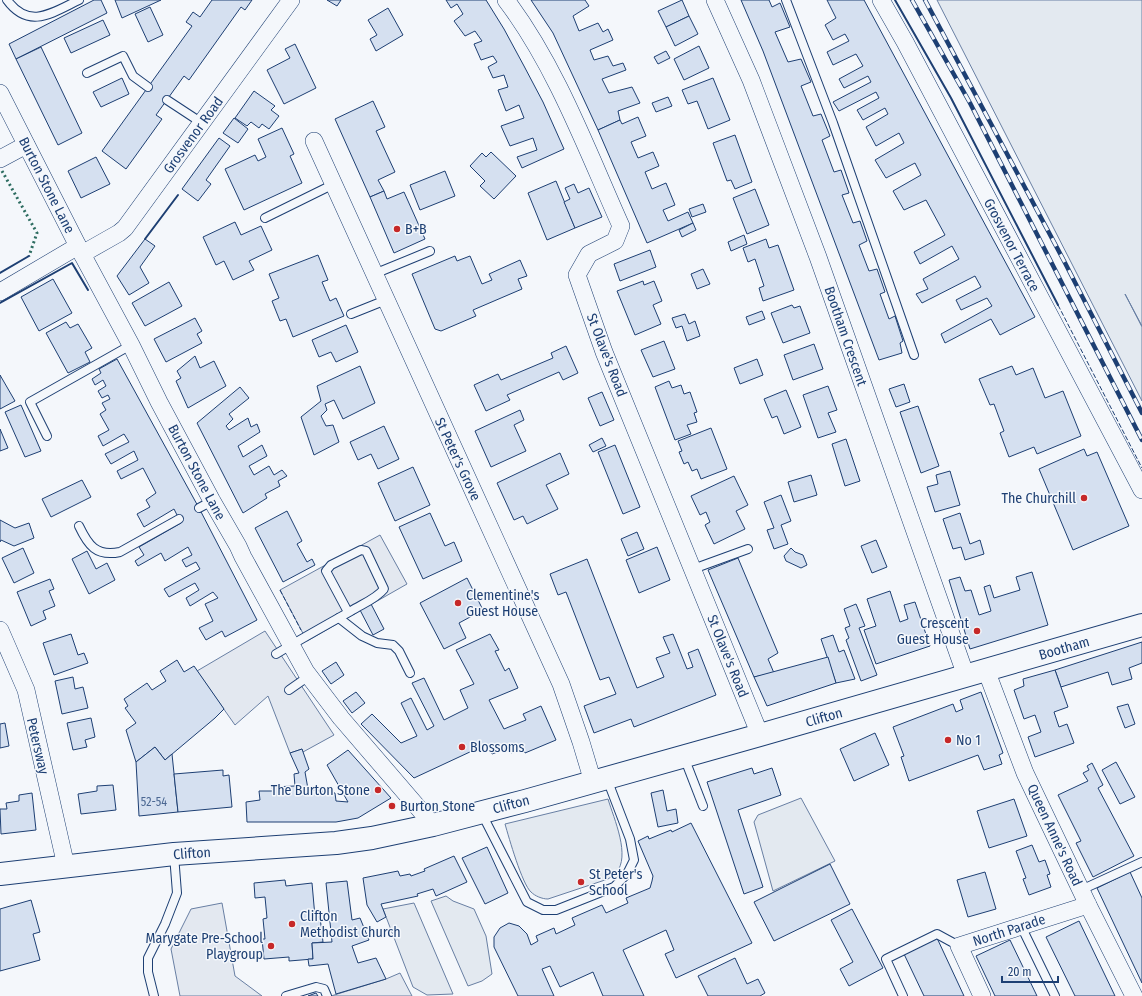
<svg xmlns="http://www.w3.org/2000/svg" width="1142" height="996" font-family="'Fira Sans Condensed',sans-serif">
	<style>
		.green { fill: #e3e9f0; stroke: #687fa3 }
		.parking { fill: #e3e8f0; stroke: #687fa3 }
		.building { fill: #d5e0f0; stroke: #1d3f73 }
		.lines { fill: none; stroke-linecap: round; stroke-linejoin: round }
		.service-casing { stroke: #1d3f73; stroke-width: 10 }
		.minor-casing { stroke: #1d3f73; stroke-width: 18 }
		.primary-casing { stroke: #1d3f73; stroke-width: 24 }
		.service { stroke: #f4f7fb; stroke-width: 8 }
		.minor { stroke: #f4f7fb; stroke-width: 17 }
		.primary { stroke: #f4f7fb; stroke-width: 22 }
		.rail-casing { stroke: #1d3f73; stroke-width: 4.5 }
		.rail { stroke: #f4f7fb; stroke-width: 3; stroke-dasharray: 9; stroke-linecap: butt }
		.hedge { stroke: #2c6c60; stroke-width: 3; stroke-dasharray: 2 3; stroke-linecap: butt }
		.fence { stroke: #1d3f73; stroke-width: 1; stroke-dasharray: 5 2; stroke-linecap: butt }
		.wall { stroke: #1d3f73; stroke-width: 2 }
		.poi-dot { fill: #c62828; stroke: #f4f7fb; stroke-width: 1.5 }
		.labels { text-anchor: middle; stroke-width: 3; stroke-linejoin: round; paint-order: stroke }
		.number-label { font-size: 12px; fill: #4b6792 }
		.street-label { font-size: 14px; fill: #1d3f73; stroke: #f4f7fb }
		.poi-label { font-size: 14px; fill: #1d3f73; stroke: #f4f7fb; text-anchor: start }
	</style>
	<rect width="100%" height="100%" fill="#f4f7fb"/>
	<!-- green -->
	<g class="green">
		<polygon points="937,0 1142,0 1142,326 1125,294 1142,327 1142,401"/>
		<polygon points="801,798 835,861 773,891 754,822 758,815"/>
		<path d="M608 799C614 819 631 856 616 873 614 875 611 877 608 879L548 899C542 899 535 896 531 892 522 884 509 838 505 824Z"/>
		<polygon points="446,896 453,901 474,909 486,936 492,974 482,981 468,986 431,901"/>
		<polygon points="414,903 453,994 427,995 413,987 383,909"/>
	</g>
	<!-- parking -->
	<g class="parking">
		<polygon points="380,535 407,584 307,641 280,590"/>
		<polygon points="265,631 334,735 303,752 302,749 290,753 268,696 235,725 197,671"/>
		<polygon points="222,903 235,976 262,996 180,996 171,949 191,909"/>
		<polygon points="400,973 412,996 331,996 386,979"/>
	</g>
	<!-- building -->
	<g class="building">
		<polygon points="94,0 101,0 107,13 16,59 9,44"/>
		<polygon points="115,0 161,0 122,18"/>
		<polygon points="212,0 252,0 245,10 241,7 189,80 184,76 156,115 162,119 126,169 102,151 192,26 186,22 193,12 200,17"/>
		<polygon points="327,0 341,0 337,6"/>
		<polygon points="446,0 486,0 504,29 524,66 543,102 564,149 522,168 517,157 537,150 533,138 510,146 501,126 524,118 519,105 506,111 498,90 508,87 504,75 493,78 488,67 497,62 493,56 481,60 474,44 482,41 475,31 465,36 454,21 463,14 457,4 451,8"/>
		<polygon points="531,0 585,0 589,6 573,16 579,31 598,23 603,32 608,29 613,40 590,50 594,60 608,56 613,66 623,63 626,70 602,79 609,93 632,87 640,103 618,111 620,120 598,130 553,33"/>
		<polygon points="682,0 689,16 666,27 658,11"/>
		<polygon points="741,0 769,0 772,7 780,3 790,27 775,32 788,62 801,59 811,82 801,86 813,116 821,114 830,136 822,140 834,172 841,170 849,193 842,195 853,223 860,221 867,241 859,245 869,271 877,269 885,292 880,294 889,319 895,316 903,341 900,343 902,353 879,360 763,51"/>
		<polygon points="827,0 864,0 1035,317 1000,335 991,319 945,343 941,334 992,306 987,298 961,310 956,300 981,287 975,276 922,303 916,294 928,289 923,279 959,259 952,246 920,264 914,252 945,235 926,200 904,210 893,191 921,175 915,163 886,178 875,160 904,143 899,133 876,146 866,127 888,114 885,108 863,120 857,110 879,98 876,92 839,111 833,102 871,82 868,76 844,88 839,79 863,66 856,54 833,65 827,52 849,41 845,34 833,40 825,25 836,18"/>
		<polygon points="150,7 163,35 148,42 135,14"/>
		<polygon points="388,8 403,35 376,51 370,39 377,35 368,20"/>
		<polygon points="689,16 698,34 675,46 666,27"/>
		<polygon points="103,20 110,35 71,53 64,38"/>
		<polygon points="295,44 316,88 284,104 267,70 290,58 285,49"/>
		<polygon points="699,46 709,68 684,80 674,59"/>
		<polygon points="41,47 82,133 58,145 16,59"/>
		<polygon points="666,51 670,58 658,64 654,57"/>
		<polygon points="122,78 129,94 101,107 93,92"/>
		<polygon points="713,78 730,120 708,129 697,101 688,104 682,90"/>
		<polygon points="254,91 275,106 271,110 279,116 269,129 262,124 259,128 251,122 247,126 235,118"/>
		<polygon points="668,97 672,106 656,112 652,103"/>
		<polygon points="373,101 385,127 376,131 395,172 378,180 384,191 370,197 335,119"/>
		<polygon points="638,117 646,136 631,142 638,158 653,152 659,166 645,172 652,189 666,183 675,205 663,210 668,221 688,212 693,223 647,243 598,130 620,120 622,124"/>
		<polygon points="234,118 248,129 238,143 223,133"/>
		<polygon points="282,128 294,154 290,156 302,183 244,210 225,169 255,155 258,161 266,157 258,139"/>
		<polygon points="735,135 752,182 735,189 731,180 727,181 713,143"/>
		<polygon points="219,138 230,146 206,180 211,184 198,201 182,189"/>
		<polygon points="491,152 516,176 494,199 480,186 485,181 470,166 482,153 486,157"/>
		<polygon points="96,157 110,184 81,198 68,171"/>
		<polygon points="445,171 455,196 420,210 410,185"/>
		<polygon points="556,181 575,228 547,240 528,193"/>
		<polygon points="574,184 578,193 589,188 602,217 575,228 564,202 570,199 565,188"/>
		<polygon points="755,189 769,225 747,234 733,198"/>
		<polygon points="384,191 387,199 404,192 425,239 394,253 370,197"/>
		<polygon points="703,204 706,212 692,217 689,209"/>
		<polygon points="235,222 241,235 261,226 272,250 249,261 254,270 233,280 224,261 216,265 203,237"/>
		<polygon points="693,223 696,230 682,237 679,230"/>
		<polygon points="744,235 747,244 731,251 728,242"/>
		<polygon points="145,239 155,246 140,267 149,283 129,295 117,276"/>
		<polygon points="766,239 769,248 778,245 794,290 763,301 759,288 764,286 755,259 748,262 743,248"/>
		<polygon points="650,250 656,267 620,281 614,264"/>
		<polygon points="318,255 328,280 322,282 330,301 336,298 344,316 293,337 286,319 280,321 272,301 279,298 269,274"/>
		<polygon points="455,256 457,261 470,256 482,284 492,280 489,274 520,260 527,276 518,279 522,289 473,310 476,316 441,331 435,329 412,274"/>
		<polygon points="703,269 710,284 697,289 691,274"/>
		<polygon points="53,279 72,313 39,331 21,297"/>
		<polygon points="643,281 644,285 654,281 662,301 653,305 661,324 635,335 617,291"/>
		<polygon points="169,282 182,306 145,326 132,303"/>
		<polygon points="792,305 794,308 800,306 810,333 783,343 771,313"/>
		<polygon points="762,311 765,319 749,325 746,317"/>
		<polygon points="685,314 689,324 695,321 700,336 687,341 682,326 676,328 672,318"/>
		<polygon points="195,318 202,331 197,334 202,343 166,362 154,339"/>
		<polygon points="66,322 70,328 78,324 92,348 85,352 90,362 68,373 46,333"/>
		<polygon points="346,325 358,352 336,362 331,352 319,357 312,340"/>
		<polygon points="664,341 675,369 653,377 641,350"/>
		<polygon points="814,344 823,369 793,380 784,355"/>
		<polygon points="566,346 578,373 563,380 559,372 507,395 510,400 486,411 474,385 498,374 501,380 553,358 551,353"/>
		<polygon points="195,356 200,368 214,361 226,386 188,408 176,381 181,378 177,371"/>
		<polygon points="117,359 199,508 257,620 225,637 222,631 206,640 199,628 213,621 205,604 218,598 213,592 190,606 186,598 199,590 195,583 169,597 164,589 200,569 196,562 186,567 182,560 192,555 188,547 165,561 161,553 138,566 135,561 144,555 139,547 181,523 174,509 144,527 137,514 150,507 146,500 156,493 143,468 121,479 117,471 138,460 134,451 111,464 105,454 129,442 124,434 103,446 98,436 109,430 100,414 106,410 102,403 110,399 108,395 102,398 98,391 106,386 103,380 95,385 92,379 101,373 99,369"/>
		<polygon points="757,359 763,375 740,384 734,368"/>
		<polygon points="360,366 375,403 343,419 334,400 325,404 327,410 321,416 326,426 333,425 339,442 314,455 301,417 321,401 317,386"/>
		<polygon points="1012,366 1016,375 1033,368 1045,398 1063,391 1081,436 1037,454 1034,447 1009,457 1000,433 1004,431 994,404 990,405 979,379"/>
		<polygon points="0,375 15,401 0,409"/>
		<polygon points="669,381 672,388 681,385 684,394 690,392 697,412 694,413 697,422 687,425 691,434 675,440 655,387"/>
		<polygon points="904,384 910,402 896,407 889,389"/>
		<polygon points="828,386 837,410 828,413 836,432 818,438 803,395"/>
		<polygon points="240,387 249,398 229,414 233,419 226,426 229,430 248,418 251,427 257,424 260,432 238,446 243,457 262,445 267,456 249,466 254,475 269,466 274,475 282,470 287,476 278,481 280,486 265,494 267,498 243,513 197,423"/>
		<polygon points="786,390 801,427 784,434 777,416 772,418 764,399"/>
		<polygon points="602,392 614,420 600,426 588,398"/>
		<polygon points="21,405 41,451 25,457 5,412"/>
		<polygon points="918,406 939,466 921,473 900,412"/>
		<polygon points="520,410 524,420 514,425 526,451 491,467 475,431"/>
		<polygon points="384,426 399,459 378,469 371,454 358,460 350,442"/>
		<polygon points="711,428 727,469 701,479 697,469 692,471 688,462 684,464 679,452 682,451 678,441"/>
		<polygon points="0,429 8,448 0,451"/>
		<polygon points="602,438 606,446 593,452 589,445"/>
		<polygon points="846,439 860,481 845,486 832,444"/>
		<polygon points="615,445 640,507 623,514 598,452"/>
		<polygon points="1084,449 1087,456 1097,452 1129,526 1073,550 1039,469"/>
		<polygon points="560,453 569,474 546,485 558,509 527,524 523,516 514,520 497,483"/>
		<polygon points="413,467 430,505 395,521 378,483"/>
		<polygon points="950,471 960,505 935,512 927,487 938,484 936,475"/>
		<polygon points="811,475 817,495 794,502 788,482"/>
		<polygon points="734,476 748,505 736,511 745,529 714,544 705,525 710,522 706,512 700,515 691,496"/>
		<polygon points="82,480 91,497 51,517 42,499"/>
		<polygon points="781,495 791,521 781,525 788,544 774,549 767,530 774,528 764,502"/>
		<polygon points="287,511 302,541 297,544 307,562 312,559 315,565 283,582 255,528"/>
		<polygon points="430,513 445,546 454,542 462,561 423,579 399,527"/>
		<polygon points="960,513 970,544 980,540 984,554 965,560 961,547 953,549 943,519"/>
		<polygon points="0,520 15,528 29,523 34,538 14,546 1,540 0,542"/>
		<polygon points="637,532 644,549 628,556 621,539"/>
		<polygon points="876,540 887,567 872,573 861,546"/>
		<polygon points="657,547 670,580 639,593 626,560"/>
		<polygon points="23,548 34,573 14,583 2,558"/>
		<polygon points="791,548 795,552 803,555 807,565 801,568 786,561 784,556"/>
		<polygon points="87,551 96,569 107,563 115,580 89,594 72,559"/>
		<polygon points="738,558 778,653 768,659 774,673 754,677 708,570"/>
		<polygon points="587,559 637,688 664,677 656,658 670,653 663,637 673,634 687,669 693,667 688,653 698,649 716,695 634,727 631,719 594,733 584,706 616,694 609,677 600,680 566,592 558,595 550,574"/>
		<polygon points="1032,572 1048,625 970,649 949,580 960,577 965,591 971,590 979,615 991,611 984,587 990,585 994,598 1020,590 1016,577"/>
		<polygon points="467,578 483,610 459,623 466,638 444,649 420,603"/>
		<polygon points="50,579 54,589 49,591 55,606 43,611 46,619 31,626 17,592"/>
		<polygon points="890,591 900,622 908,619 904,605 915,602 930,646 876,664 864,630 876,626 867,599"/>
		<polygon points="371,604 384,629 373,635 360,610"/>
		<polygon points="856,604 865,626 859,628 877,675 861,681 846,640 849,638 845,628 850,626 844,609"/>
		<polygon points="71,634 78,655 84,653 88,663 54,675 43,643"/>
		<polygon points="490,634 499,650 495,651 505,671 509,668 518,688 489,700 504,729 526,720 523,714 541,706 556,740 525,753 523,747 511,753 508,748 492,754 487,744 414,778 361,724 372,714 401,743 417,736 401,703 411,698 427,730 434,726 412,683 424,678 444,720 468,708 460,690 474,684 456,650"/>
		<polygon points="833,635 839,652 844,650 855,679 836,683 821,639"/>
		<polygon points="1142,642 1142,663 1129,668 1132,679 1112,685 1108,672 1061,687 1055,670"/>
		<polygon points="828,657 836,683 767,706 754,677"/>
		<polygon points="177,660 184,672 194,666 224,709 215,718 165,760 155,747 136,762 126,730 136,723 125,708 128,706 124,699 147,683 152,690 166,681 160,671"/>
		<polygon points="336,662 344,675 331,684 322,671"/>
		<polygon points="1055,670 1068,707 1054,712 1059,727 1067,724 1074,743 1035,757 1028,737 1041,732 1035,715 1024,719 1014,690 1024,686 1023,679"/>
		<polygon points="73,677 75,689 83,687 88,708 62,714 55,681"/>
		<polygon points="356,692 365,703 352,713 343,701"/>
		<polygon points="981,692 1003,753 999,755 1002,764 984,770 978,755 909,781 901,757 904,756 893,727 953,704 956,712 963,709 960,700"/>
		<polygon points="1128,704 1135,724 1125,728 1117,707"/>
		<polygon points="91,718 95,737 85,740 87,747 73,750 67,723"/>
		<polygon points="5,723 9,746 0,748 0,724"/>
		<polygon points="875,733 889,765 854,781 840,749"/>
		<polygon points="155,747 165,760 172,754 178,812 139,816 136,762"/>
		<polygon points="302,749 309,769 305,772 308,789 335,793 336,801 348,802 327,765 348,750 391,798 358,818 336,822 247,822 246,802 260,800 259,791 273,791 272,787 295,786 294,774 299,773 290,753"/>
		<polygon points="1116,762 1135,797 1120,804 1102,770"/>
		<polygon points="1092,763 1103,785 1098,788 1134,856 1093,877 1076,843 1081,841 1058,795 1088,781 1083,773 1089,770 1087,766"/>
		<polygon points="752,768 754,774 772,768 781,795 738,810 763,887 744,894 707,782"/>
		<polygon points="223,770 223,776 229,775 232,807 178,812 174,774"/>
		<polygon points="113,785 116,810 81,814 78,794 97,791 97,786"/>
		<polygon points="663,790 667,811 676,809 678,823 658,827 651,793"/>
		<polygon points="32,793 36,830 1,834 0,809 7,809 6,803 19,801 19,795"/>
		<polygon points="1014,799 1027,836 989,848 977,811"/>
		<polygon points="691,823 752,943 676,978 665,954 674,950 666,930 623,950 644,996 603,996 593,972 560,987 550,966 542,969 554,996 518,996 494,947 494,937 500,928 509,923 519,926 527,934 531,945 538,941 536,936 554,928 556,934 575,925 572,918 602,905 606,913 628,903 626,898 650,888 652,881 653,876 638,841 648,836 649,839 671,830 672,832"/>
		<polygon points="1032,845 1039,862 1045,860 1050,874 1047,875 1051,887 1029,895 1023,879 1026,878 1016,851"/>
		<polygon points="487,847 508,893 485,904 462,858"/>
		<polygon points="454,856 467,882 436,896 433,889 417,894 418,896 381,904 386,917 377,922 367,905 363,878 398,871 400,876 410,874 411,876 425,871 424,869"/>
		<polygon points="830,864 850,904 774,941 754,902"/>
		<polygon points="985,872 996,909 968,917 957,880"/>
		<polygon points="1130,872 1142,898 1142,983 1097,888"/>
		<polygon points="285,880 286,886 312,883 315,917 320,917 323,942 312,943 313,959 289,961 289,957 264,959 262,939 265,939 263,919 267,918 265,897 255,898 254,883"/>
		<polygon points="347,881 352,920 360,918 369,940 352,946 358,963 376,958 386,979 336,994 328,964 309,966 308,959 313,959 312,943 332,942 326,883"/>
		<polygon points="31,900 40,932 33,934 40,960 0,971 0,909"/>
		<polygon points="852,909 883,968 849,986 840,969 853,962 831,920"/>
		<polygon points="1079,921 1115,996 1075,996 1046,937"/>
		<polygon points="937,938 964,996 924,996 904,954"/>
		<polygon points="1010,940 1037,996 995,996 976,956"/>
		<polygon points="735,958 747,984 758,979 765,993 760,996 708,996 698,976"/>
		<polygon points="316,993 318,996 308,996"/>
	</g>
	<g class="lines">
		<!-- service casing -->
		<g class="service-casing">
			<g id="service">
				<path d="M7 0C29 30 52 13 79 0"/>
				<polyline points="786,0 833,123 914,355"/>
				<polyline points="87,73 123,56 133,76 148,87"/>
				<polyline points="167,100 202,123"/>
				<polyline points="265,218 334,184"/>
				<polyline points="374,274 430,251"/>
				<polyline points="351,314 386,300"/>
				<polyline points="47,436 30,402 131,345"/>
				<polyline points="199,508 212,501"/>
				<path d="M79 526C88 545 96 557 120 552L179 519"/>
				<polyline points="693,569 748,549"/>
				<polyline points="339,618 362,636 377,643 393,645 399,651 410,673"/>
				<path d="M276 654C301 639 326 625 351 611 362 604 376 599 384 589L366 551 361 550 331 565 326 571 348 612"/>
				<polyline points="289,690 309,676"/>
				<polyline points="684,757 703,806"/>
				<polyline points="482,814 527,902 543,910 556,910 614,887 627,874 634,860 630,839 607,779"/>
				<polyline points="1081,890 1142,862"/>
				<polyline points="1021,926 1055,996"/>
				<polyline points="154,996 148,972 148,958 165,924 177,893 174,855"/>
				<polyline points="286,996 316,987 324,989 327,996"/>
				<polyline points="903,996 886,959 937,934 959,946"/>
			</g>
		</g>
		<!-- minor casing -->
		<g class="minor-casing">
			<g id="minor">
				<path d="M506 0C556 66 587 150 621 226L615 241 589 254 577 275 604 352 760 735"/>
				<polyline points="715,0 751,80 818,257 966,676"/>
				<polyline points="881,0 905,42 1142,490"/>
				<polyline points="0,93 82,254 131,345 159,402 212,501 238,546 243,557 306,672 341,718 433,825"/>
				<polyline points="314,141 561,684 581,742 593,782"/>
				<polyline points="0,159 26,145"/>
				<polyline points="82,254 119,233 125,228 291,0"/>
				<polyline points="0,292 78,246"/>
				<polyline points="0,630 26,690 66,866"/>
				<polyline points="986,670 1025,773 1088,905 1134,996"/>
				<polyline points="982,996 959,946 1088,905"/>
			</g>
		</g>
		<!-- primary casing -->
		<g class="primary-casing">
			<polyline id="primary" points="0,874 174,854 336,843 372,838 433,825 525,801 760,735 1142,625"/>
		</g>
		<!-- service -->
		<use href="#service" class="service"/>
		<!-- minor -->
		<use href="#minor" class="minor"/>
		<!-- primary -->
		<use href="#primary" class="primary"/>
		<!-- rail casing -->
		<g class="rail-casing">
			<g id="rail">
				<polyline points="912,0 970,103 1142,440"/>
				<polyline points="925,0 1063,259 1142,413"/>
			</g>
		</g>
		<!-- rail -->
		<use href="#rail" class="rail"/>
		<!-- hedge -->
		<polyline class="hedge" points="2,171 37,233 29,256"/>
		<!-- fence -->
		<g class="fence">
			<polyline points="1058,305 1142,468"/>
			<polyline points="280,590 301,630"/>
		</g>
		<!-- wall -->
		<g class="wall">
			<polyline points="895,0 951,98 1058,305"/>
			<polyline points="145,239 178,195"/>
			<polyline points="0,273 29,256"/>
			<polyline points="0,303 72,263 88,290"/>
		</g>
	</g>
	<!-- markers -->
	<g class="poi-dot">
		<circle cx="397" cy="229" r="4"/>
		<circle cx="1084" cy="498" r="4"/>
		<circle cx="458" cy="603" r="4"/>
		<circle cx="977" cy="631" r="4"/>
		<circle cx="948" cy="740" r="4"/>
		<circle cx="462" cy="747" r="4"/>
		<circle cx="378" cy="790" r="4"/>
		<circle cx="392" cy="806" r="4"/>
		<circle cx="581" cy="882" r="4"/>
		<circle cx="292" cy="924" r="4"/>
		<circle cx="271" cy="946" r="4"/>
	</g>
	<g class="labels">
		<!-- number labels -->
		<g class="number-label">
			<text x="154" y="806">52-54</text>
		</g>
		<!-- street labels -->
		<g class="street-label">
			<text transform="translate(193 135) rotate(-54)" y="5">Grosvenor Road</text>
			<text transform="translate(47 185) rotate(63)" y="5">Burton Stone Lane</text>
			<text transform="translate(1012 245) rotate(62)" y="5">Grosvenor Terrace</text>
			<text transform="translate(846 336) rotate(71)" y="5">Bootham Crescent</text>
			<text transform="translate(607 355) rotate(69)" y="5">St Olave's Road</text>
			<text transform="translate(458 459) rotate(65)" y="5">St Peter's Grove</text>
			<text transform="translate(197 472) rotate(62)" y="5">Burton Stone Lane</text>
			<text transform="translate(1064 648) rotate(-16)" y="5">Bootham</text>
			<text transform="translate(728 656) rotate(68)" y="5">St Olave's Road</text>
			<text transform="translate(824 717) rotate(-16)" y="5">Clifton</text>
			<text transform="translate(38 746) rotate(77)" y="5">Petersway</text>
			<text transform="translate(511 804) rotate(-15)" y="5">Clifton</text>
			<text transform="translate(1055 835) rotate(65)" y="5">Queen Anne's Road</text>
			<text transform="translate(192 853) rotate(-4)" y="5">Clifton</text>
			<text transform="translate(1009 930) rotate(-18)" y="5">North Parade</text>
		</g>
		<!-- poi labels -->
		<g class="poi-label">
			<text x="405" y="234">B+B</text>
			<text x="1076" y="503" text-anchor="end">The Churchill</text>
			<text x="466" y="600">Clementine's<tspan x="466" dy="16">Guest House</tspan></text>
			<text x="969" y="628" text-anchor="end">Crescent<tspan x="969" dy="16">Guest House</tspan></text>
			<text x="956" y="745">No 1</text>
			<text x="470" y="752">Blossoms</text>
			<text x="370" y="795" text-anchor="end">The Burton Stone</text>
			<text x="400" y="811">Burton Stone</text>
			<text x="589" y="879">St Peter's<tspan x="589" dy="16">School</tspan></text>
			<text x="300" y="921">Clifton<tspan x="300" dy="16">Methodist Church</tspan></text>
			<text x="263" y="943" text-anchor="end">Marygate Pre-School<tspan x="263" dy="16">Playgroup</tspan></text>
		</g>
	</g>
	<!-- scale -->
	<path d="M1002 976v6h56v-6" fill="none" stroke="#1d3f73" stroke-width="2"/>
	<text x="1008" y="976" font-size="12" fill="#1d3f73" stroke="#f4f7fb" stroke-width="3" paint-order="stroke">20 m</text>
</svg>
